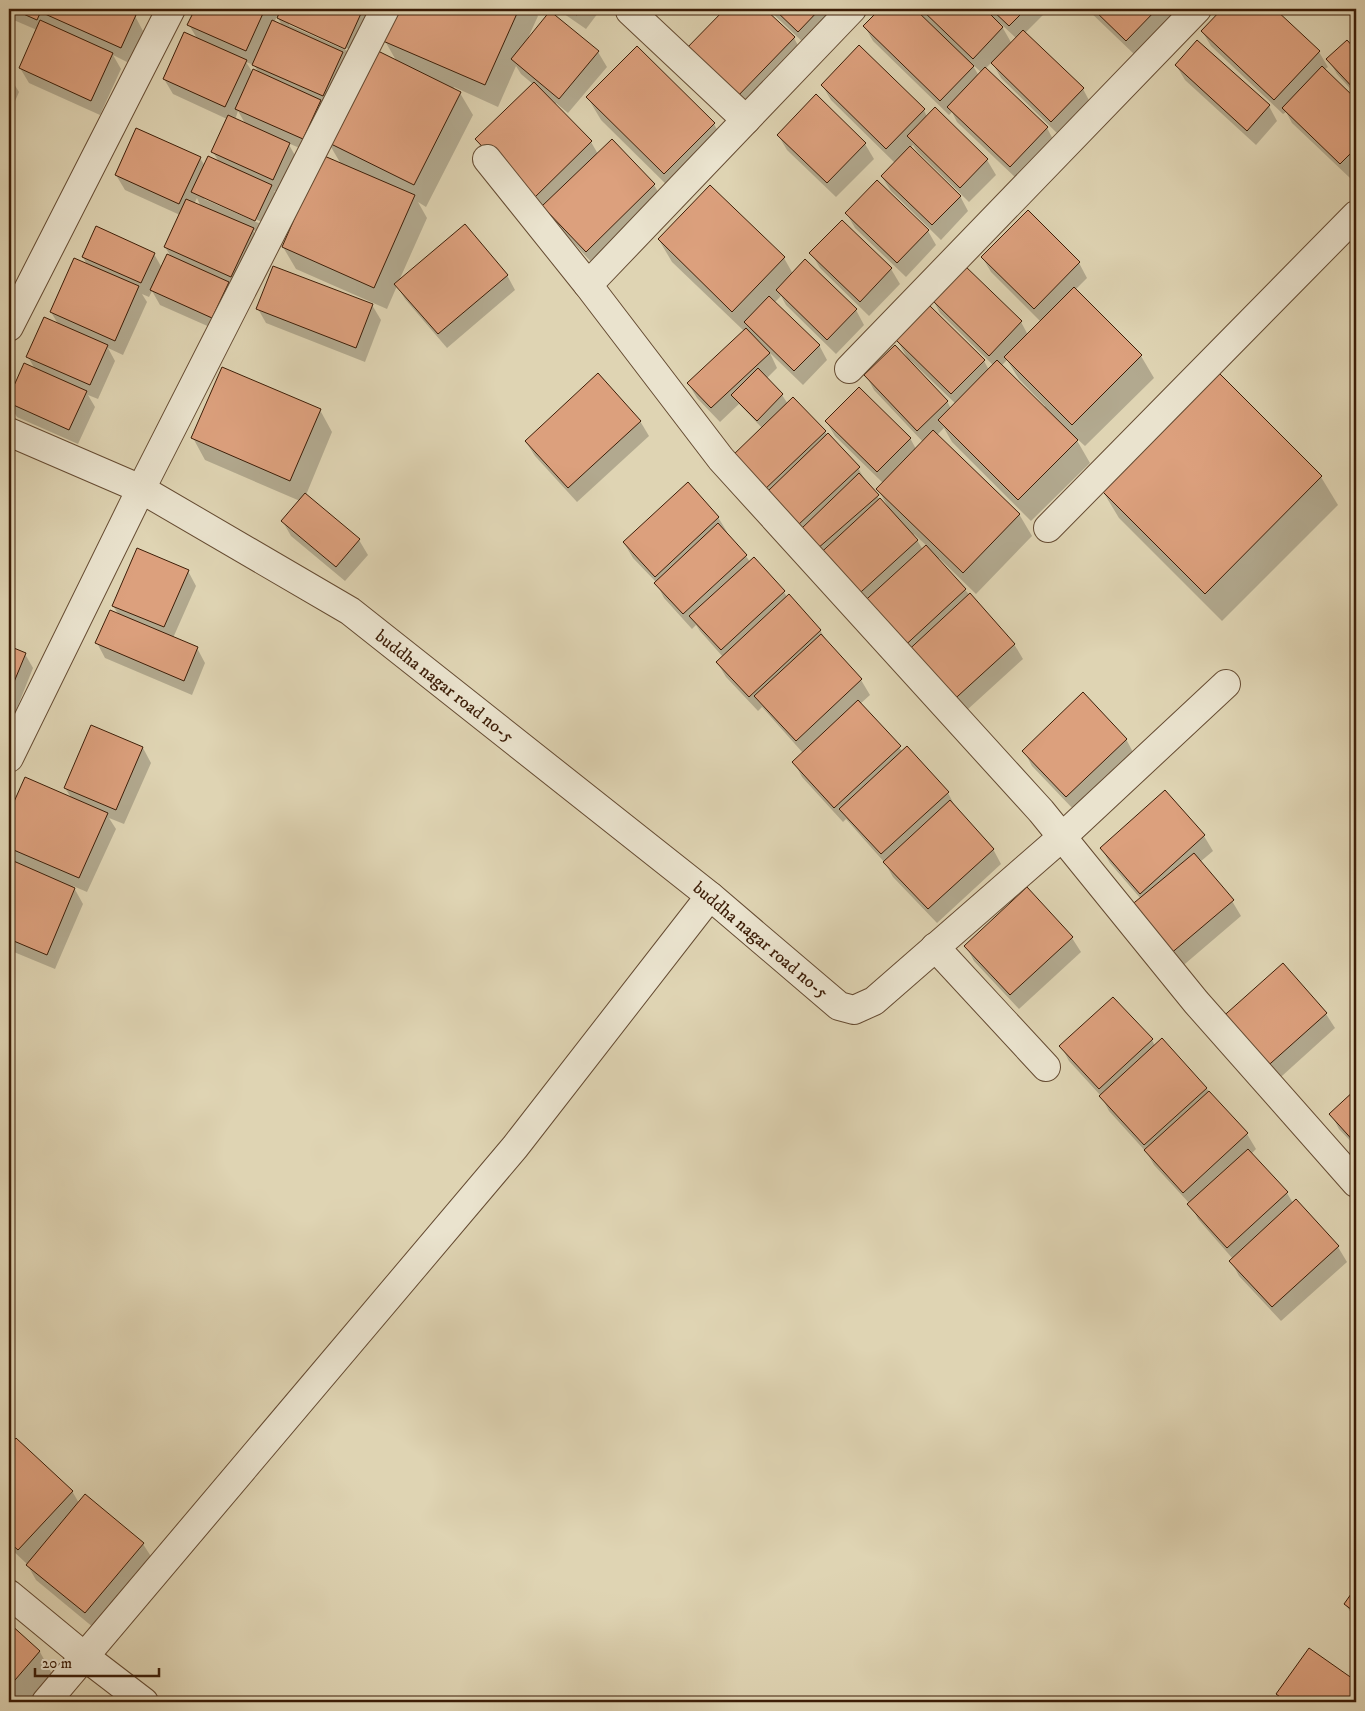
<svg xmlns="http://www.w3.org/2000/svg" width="1365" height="1711" font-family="'IM FELL DW Pica',serif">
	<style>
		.shadow { fill: #0003; fill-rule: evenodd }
		.building { fill: #dca07d; stroke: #3c1d07 }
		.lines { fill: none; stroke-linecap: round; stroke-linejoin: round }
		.minor-casing { stroke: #654b32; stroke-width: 30 }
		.minor { stroke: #eae3ce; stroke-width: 28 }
		.labels { text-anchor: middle; stroke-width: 5; stroke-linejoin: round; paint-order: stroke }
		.street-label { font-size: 18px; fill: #3c1d07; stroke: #eae3ce }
	</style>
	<rect width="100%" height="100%" fill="#dfd4b3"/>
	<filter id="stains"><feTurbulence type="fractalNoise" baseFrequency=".004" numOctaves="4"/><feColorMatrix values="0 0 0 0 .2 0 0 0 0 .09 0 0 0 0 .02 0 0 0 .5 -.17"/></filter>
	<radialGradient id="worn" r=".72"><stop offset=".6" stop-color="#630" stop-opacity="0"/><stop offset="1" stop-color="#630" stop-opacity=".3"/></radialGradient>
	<!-- shadow -->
	<g class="shadow">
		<polygon points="9,9 118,9 135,16 143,31 129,63 113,55 121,69 100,115 29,83 20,68 37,30 9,18"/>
		<path d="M196 9H380L376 17 365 12 372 23 311 153 288 143 297 159 281 194 274 191 280 200 264 235 253 230 262 244 221 332 160 305 152 291 149 297 142 294 147 302 123 355 108 348 115 361 98 399 88 395 95 407 78 444 17 417 9 404V400L25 365 35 369 28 357 58 324 51 312 87 265 83 257 154 254 162 268 172 258 165 247 180 215 125 190 116 175 200 158 205 166 219 162 213 152 227 119 173 94 164 79 198 40 189 25ZM277 16 283 27 274 23ZM289 23 351 50 350 52 289 25ZM246 62 254 65 259 73H253ZM238 111 246 125 235 120ZM204 196 262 222 261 224 204 199ZM197 198 201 207 194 204Z"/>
		<polygon points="399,9 533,9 538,16 527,40 598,52 607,67 568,113 556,103 555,105 591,142 598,154 612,141 654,185 663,200 595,266 553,221 546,209 542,213 485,154 477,140 534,85 521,74 516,66 498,107 454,87 453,89 460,93 473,115 426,207 418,202 427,218 398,283 507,275 515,290 447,348 405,299 397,286 387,309 296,269 283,247 341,164 328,142 397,62 385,41"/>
		<polygon points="557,9 601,9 586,29"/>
		<polygon points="726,9 763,9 794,38 802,53 743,114 685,52"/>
		<polygon points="768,9 843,9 807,46"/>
		<path d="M882 9H1049L1025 33 1083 89 1091 104 1060 136 1001 78 992 62 985 69 1047 128 1055 143 1019 181 957 122 952 112 949 115 873 41 865 27ZM1000 23 1017 39 1012 44ZM972 64 982 73 979 76Z"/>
		<polygon points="1087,9 1179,9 1135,55"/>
		<polygon points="1224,9 1273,9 1319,52 1328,67 1324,70 1356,101 1356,172 1350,178 1292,123 1286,112 1283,114 1211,46 1202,31"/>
		<polygon points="1347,42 1356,52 1356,95 1337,74 1328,59"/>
		<polygon points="1176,65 1269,106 1277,121 1256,145 1185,80"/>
		<polygon points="9,76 19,92 9,115"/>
		<polygon points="822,85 924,110 927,117 935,109 987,160 996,175 969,202 917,151 913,145 910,148 960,196 968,211 941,240 891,191 882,177 895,163 831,100"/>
		<polygon points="588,98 714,124 726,146 677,195 601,120"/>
		<polygon points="778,135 865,144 874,159 836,197 787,150"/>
		<polygon points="847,214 928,231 936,245 906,277 855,228"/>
		<polygon points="842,221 891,269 900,284 869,316 820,268 811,253"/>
		<path d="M659 240 784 258 793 274 856 310 864 325 836 354 786 305 781 296 774 303 819 345 827 360 803 385 770 353 777 368 766 379 782 395 788 404 825 432 858 468 867 483 880 500 888 507 878 489 883 483 835 436 826 421 910 438 916 449 923 442 874 390 866 375 908 359 897 340 929 307 984 361 989 370 994 366 940 313 932 298 1021 322 1028 335 1041 322 991 272 982 257 1079 263 1087 278 1075 290 1141 356 1154 378 1085 446 1075 437 1090 463 1031 521 952 442 944 428 937 435 1019 514 1032 536 976 594 939 558 938 560 1014 644 1023 659 956 720 741 472 762 428 739 404 720 422 697 398 688 383 744 331 672 262ZM910 360 956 404 951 409 947 401 909 361ZM1007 360 1019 379 1045 406 1043 408 1001 366ZM914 534 927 546 923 550 914 535Z"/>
		<polygon points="372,305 381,320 365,362 266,323 258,309"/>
		<polygon points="320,410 332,432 306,495 359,540 368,555 345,581 291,536 283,522 300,501 205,460 193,438"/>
		<polygon points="640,421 649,436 577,502 535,456 526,442"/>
		<polygon points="1321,477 1338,505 1222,621 1119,518 1102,490"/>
		<polygon points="718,517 727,532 726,534 746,556 750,562 784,592 787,597 820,630 828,643 861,680 870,695 860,704 903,752 907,748 948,793 956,808 993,849 1001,864 937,923 893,877 885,863 846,819 843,822 802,777 794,762 803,753 762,707 758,711 726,677 717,662 723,657 700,631 696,625 692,629 664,598 656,582 633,558 624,543"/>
		<polygon points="188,571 196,586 173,638 197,648 205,663 192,695 105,658 97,643 119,615 113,606"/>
		<polygon points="9,647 25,654 33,668 9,728"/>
		<polygon points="1126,739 1134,754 1075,811 1032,766 1024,751"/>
		<polygon points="143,748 151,763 124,824 109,818 116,829 87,892 73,886 83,904 55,969 9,950 9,816 25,779 72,799 65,788"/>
		<polygon points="1164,791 1204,836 1213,851 1200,862 1232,901 1241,916 1179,969 1141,899 1110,863 1101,848"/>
		<polygon points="1072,938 1081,952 1019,1009 974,961 966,946"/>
		<polygon points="1326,1014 1335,1028 1272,1085 1228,1036"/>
		<polygon points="1152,1040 1155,1046 1206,1088 1247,1134 1256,1149 1251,1154 1287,1193 1293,1203 1338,1247 1347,1262 1281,1321 1239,1276 1231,1261 1233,1259 1198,1219 1190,1204 1154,1165 1147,1153 1109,1111 1101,1096 1069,1061 1061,1046"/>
		<polygon points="1356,1091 1356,1147 1339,1129 1331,1114"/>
		<polygon points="16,1439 72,1491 79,1503 143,1544 152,1558 94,1628 36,1580 27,1564 9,1547 9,1448"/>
		<polygon points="1356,1589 1356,1620 1345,1604"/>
		<polygon points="9,1625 40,1652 52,1674 27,1702 9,1702"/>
		<polygon points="1310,1649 1356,1683 1356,1702 1282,1702 1277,1694"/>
	</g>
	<!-- building -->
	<g class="building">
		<polygon points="12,9 42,9 37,20"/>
		<polygon points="47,9 121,9 136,15 121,48 45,14"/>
		<polygon points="195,9 265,9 246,51 187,25"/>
		<polygon points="281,9 363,9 345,49 277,18"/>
		<polygon points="397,9 519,9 485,85 383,41"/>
		<polygon points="568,9 582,9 577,15"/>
		<polygon points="725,9 765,9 795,37 734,100 683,52"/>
		<polygon points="774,9 820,9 798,32"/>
		<polygon points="880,9 915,9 974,66 940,101 863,26"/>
		<polygon points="921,9 985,9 1003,27 973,59"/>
		<polygon points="991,9 1026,9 1009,26"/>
		<polygon points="1093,9 1157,9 1126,41"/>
		<polygon points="1222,9 1275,9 1320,51 1274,100 1201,31"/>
		<polygon points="550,11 599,51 559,99 511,59"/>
		<polygon points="40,20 113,53 91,101 19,68"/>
		<polygon points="272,20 343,52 323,96 252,65"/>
		<polygon points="1023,30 1084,88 1051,122 991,63"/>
		<polygon points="184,32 247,60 225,107 163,79"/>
		<polygon points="1197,40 1270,105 1247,131 1175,65"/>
		<polygon points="1347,40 1356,50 1356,91 1326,59"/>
		<polygon points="859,45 925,109 886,149 821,85"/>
		<polygon points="637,46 715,123 664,174 586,97"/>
		<polygon points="374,49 461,92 414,185 327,142"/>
		<polygon points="1322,66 1356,99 1356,148 1340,164 1282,108"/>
		<polygon points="985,67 1048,127 1010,167 947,107"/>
		<polygon points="253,69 321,100 303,139 235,109"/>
		<polygon points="534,82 592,141 533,199 475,139"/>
		<polygon points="816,94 866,143 827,183 777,135"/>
		<polygon points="935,107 988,159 960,188 907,136"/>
		<polygon points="228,115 290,143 273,180 211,152"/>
		<polygon points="136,128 201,157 179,204 115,175"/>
		<polygon points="612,139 655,184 586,252 542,206"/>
		<polygon points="910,146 961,196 932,225 881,176"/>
		<polygon points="322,155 415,195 374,288 282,247"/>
		<polygon points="208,156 272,185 255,221 191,192"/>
		<polygon points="877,180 929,230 897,263 845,213"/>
		<polygon points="710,185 785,257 732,312 658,239"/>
		<polygon points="186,199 254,228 231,277 164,247"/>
		<polygon points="1028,210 1080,262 1034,309 981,257"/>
		<polygon points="842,220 892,268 860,302 809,253"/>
		<polygon points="465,224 508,275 438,334 394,284"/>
		<polygon points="96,226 155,253 141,283 82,257"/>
		<polygon points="167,254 229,282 212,318 150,290"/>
		<polygon points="74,258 139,286 115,341 50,312"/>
		<polygon points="805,259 857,309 827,340 776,290"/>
		<polygon points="963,264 1022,321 989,356 930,298"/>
		<polygon points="273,266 373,304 356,348 256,309"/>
		<polygon points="1074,287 1142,355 1072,425 1004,357"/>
		<polygon points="769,296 820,345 794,371 744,322"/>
		<polygon points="929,305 985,360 951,394 896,340"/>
		<polygon points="44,317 108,345 90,385 26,357"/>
		<polygon points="746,328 770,353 711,408 687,383"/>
		<polygon points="895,345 948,401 917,431 864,375"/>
		<polygon points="997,360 1078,440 1018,500 938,420"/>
		<polygon points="24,363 87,391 69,430 9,403 9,397"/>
		<polygon points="222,367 321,409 290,481 191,438"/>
		<polygon points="758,368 783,394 757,421 731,395"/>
		<polygon points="1218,372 1322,476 1205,594 1101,490"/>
		<polygon points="598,373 641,421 568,488 525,441"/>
		<polygon points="859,387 911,438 877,472 825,421"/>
		<polygon points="793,397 826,431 763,491 731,457"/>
		<polygon points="933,430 1020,514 963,573 876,489"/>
		<polygon points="828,433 860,467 798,525 767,492"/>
		<polygon points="859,473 879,495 817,549 801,529"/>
		<polygon points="688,482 719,517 655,577 623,542"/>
		<polygon points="305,493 360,539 336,567 281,521"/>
		<polygon points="880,498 918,540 851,601 813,560"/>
		<polygon points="718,523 747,555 683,614 654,583"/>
		<polygon points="926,545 966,589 898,652 857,608"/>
		<polygon points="137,548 189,570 164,627 112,606"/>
		<polygon points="754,557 785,591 721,650 689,616"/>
		<polygon points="970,593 1015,644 947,706 901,657"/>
		<polygon points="789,594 821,630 749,697 716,662"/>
		<polygon points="110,610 198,647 184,681 95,643"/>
		<polygon points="821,634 862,679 796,741 754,696"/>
		<polygon points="9,646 26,653 9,694"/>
		<polygon points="1083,692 1127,739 1066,797 1022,751"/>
		<polygon points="858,700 901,746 834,808 792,762"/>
		<polygon points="91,725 143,747 116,810 64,788"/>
		<polygon points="907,746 949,792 881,854 839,809"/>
		<polygon points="25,777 108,813 79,878 9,848 9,813"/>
		<polygon points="1165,790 1205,835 1140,894 1100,848"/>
		<polygon points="950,800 994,849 928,909 883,862"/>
		<polygon points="1194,853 1234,900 1169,955 1129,907"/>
		<polygon points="9,859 75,888 47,955 9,939"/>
		<polygon points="1027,887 1073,937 1010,995 964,946"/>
		<polygon points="1283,963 1327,1013 1262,1071 1218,1021"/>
		<polygon points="1113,997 1153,1039 1099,1089 1059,1046"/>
		<polygon points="1162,1038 1207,1088 1144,1145 1099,1096"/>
		<polygon points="1356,1089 1356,1144 1329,1114"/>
		<polygon points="1209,1091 1248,1133 1183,1193 1144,1150"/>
		<polygon points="1248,1149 1288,1192 1227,1248 1187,1204"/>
		<polygon points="1296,1199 1339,1246 1272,1307 1229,1261"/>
		<polygon points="16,1438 73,1491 18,1550 9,1542 9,1446"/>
		<polygon points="85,1494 144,1543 85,1613 26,1565"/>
		<polygon points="1356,1587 1356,1613 1344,1604"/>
		<polygon points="9,1623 40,1651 9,1687"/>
		<polygon points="1309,1648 1356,1681 1356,1702 1287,1702 1276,1694"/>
	</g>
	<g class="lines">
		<!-- minor casing -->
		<g class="minor-casing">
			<g id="minor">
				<polyline points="630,11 746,120"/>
				<polyline points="487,159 588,285 721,459 1041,811 1196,1002 1356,1183"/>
				<polyline points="588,285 852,9"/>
				<polyline points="9,327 171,9"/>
				<polyline points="849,369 1197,9"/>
				<polyline points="9,432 141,489 350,611 710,896 839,1006 854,1010 874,1001 1062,837 1226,684"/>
				<polyline points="1048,528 1356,215"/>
				<polyline points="9,758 141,489 385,9"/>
				<polyline points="935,947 1046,1067"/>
				<polyline points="9,1594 84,1656 144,1702"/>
				<polyline points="46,1702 515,1147 710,896"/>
			</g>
		</g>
		<!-- minor -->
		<use href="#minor" class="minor"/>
	</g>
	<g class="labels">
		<!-- street labels -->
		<g class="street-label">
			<text transform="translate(445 686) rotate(38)" y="6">buddha nagar road no-5</text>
			<text transform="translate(761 940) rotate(40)" y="6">buddha nagar road no-5</text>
		</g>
	</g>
	<!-- margin -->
	<rect width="1365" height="1711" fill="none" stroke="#dfd4b3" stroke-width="30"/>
	<rect x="10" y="10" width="1345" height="1691" fill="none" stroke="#3c1d07" stroke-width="2.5"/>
	<rect x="15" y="15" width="1335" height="1681" fill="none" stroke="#3c1d07"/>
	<!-- scale -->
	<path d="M35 1668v8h124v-8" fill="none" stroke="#3c1d07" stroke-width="2.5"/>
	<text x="42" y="1668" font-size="15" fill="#3c1d07" stroke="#eae3ce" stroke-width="4" paint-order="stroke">20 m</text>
	<rect width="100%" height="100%" filter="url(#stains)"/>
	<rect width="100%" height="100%" fill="url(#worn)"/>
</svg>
